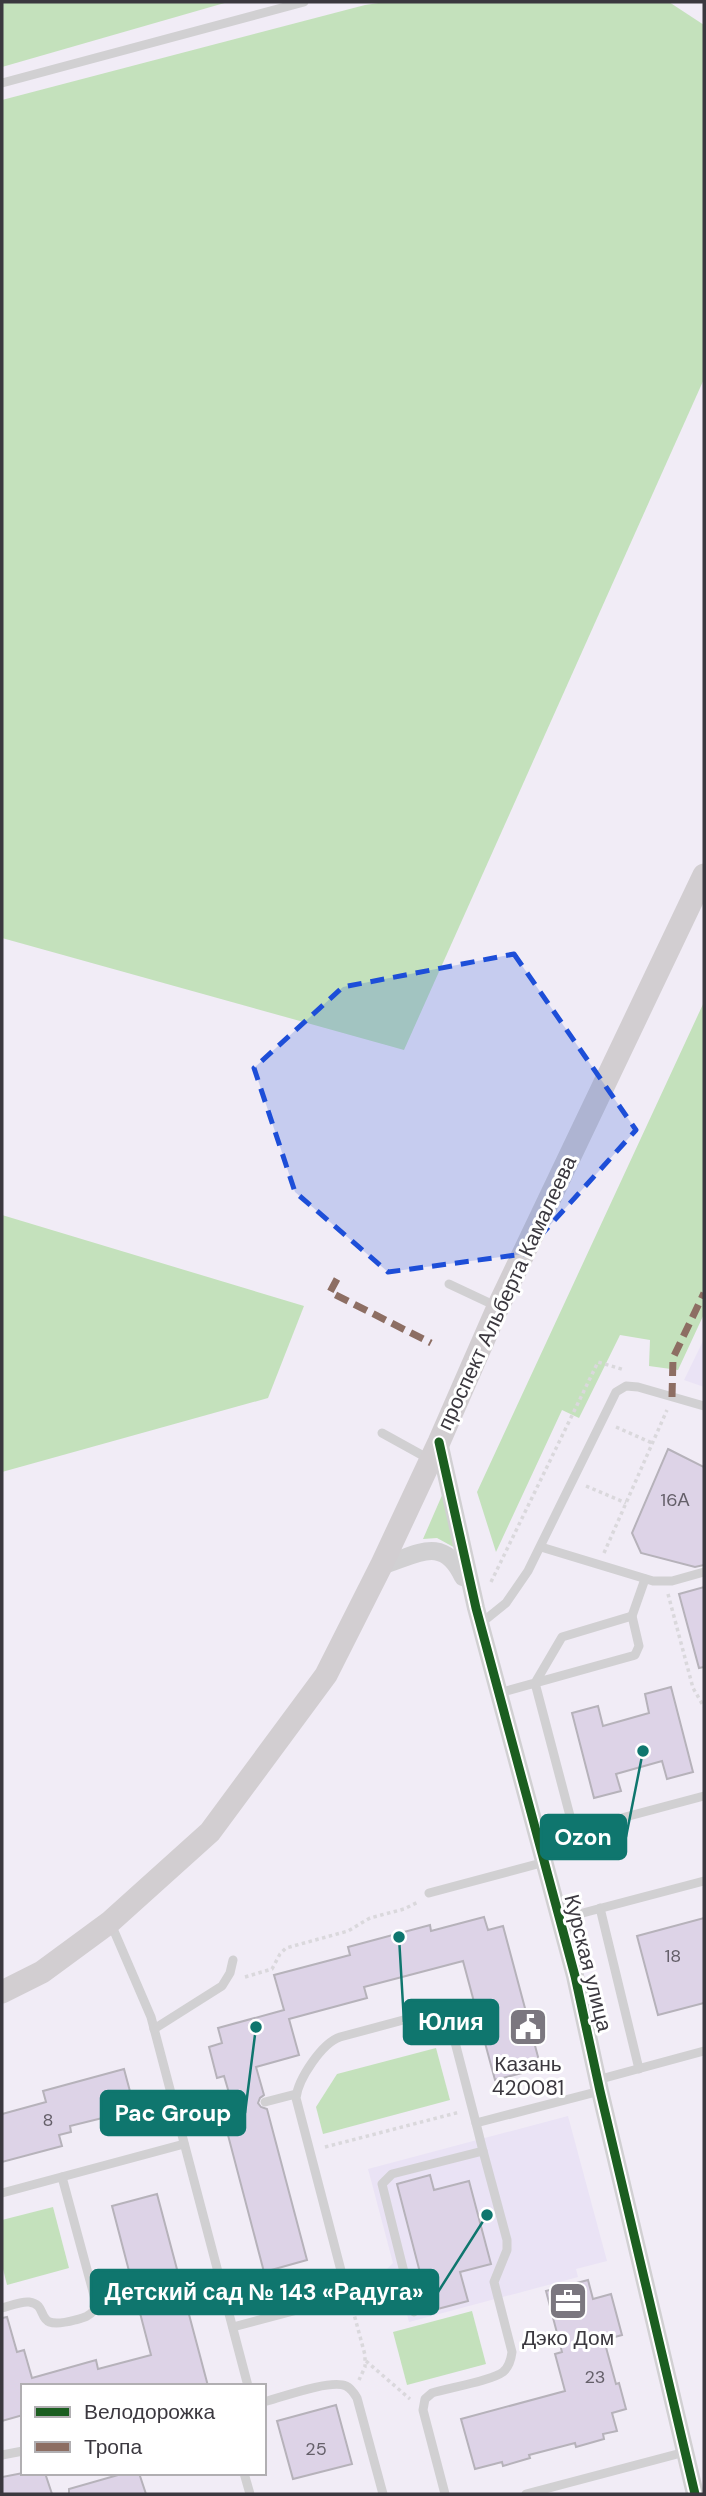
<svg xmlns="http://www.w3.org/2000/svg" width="706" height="2496" font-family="'DM Sans',sans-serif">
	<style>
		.built { fill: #eae3f5 }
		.green { fill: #c4e1bc }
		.building { fill: #ddd3e7; stroke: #b6b2ba; stroke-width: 2 }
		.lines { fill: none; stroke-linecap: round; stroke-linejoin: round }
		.path { stroke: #dad8dc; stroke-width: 3.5; stroke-dasharray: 3.5 3.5; stroke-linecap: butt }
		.service { stroke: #d1d0d2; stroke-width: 9 }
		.minor { stroke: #d1d0d2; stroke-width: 18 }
		.secondary { stroke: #d2ced1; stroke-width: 23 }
		.quiet { stroke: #8d6e63; stroke-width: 7; stroke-dasharray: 14 7; stroke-linecap: butt }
		.cycleway-casing { stroke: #fff; stroke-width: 13 }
		.cycleway { stroke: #1b5e20; stroke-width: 9 }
		.marked { fill: #1d4ed8; fill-opacity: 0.2; stroke: #1d4ed8; stroke-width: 5; stroke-dasharray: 14 9; stroke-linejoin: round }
		.labels { text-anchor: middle; stroke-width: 6; stroke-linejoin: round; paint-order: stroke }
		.number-label { font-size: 18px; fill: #645f69 }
		.street-label { font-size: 21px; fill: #3b383f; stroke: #fff }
		.poi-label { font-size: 21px; fill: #3b383f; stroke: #fff }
		.leader { fill: none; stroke: #0f766e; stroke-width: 2.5 }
		.callout-dot { fill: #0f766e; stroke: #fff; stroke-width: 2.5 }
		.callout { fill: #0f766e; stroke: #0f766e; stroke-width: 2.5 }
		.callout-label { font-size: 23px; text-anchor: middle; font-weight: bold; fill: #fff }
	</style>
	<rect width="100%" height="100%" fill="#f1ecf6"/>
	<!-- built -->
	<g class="built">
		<polygon points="704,1339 704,1387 684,1380"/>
		<polygon points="568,2116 607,2261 576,2269 578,2277 409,2322 401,2291 384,2288 381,2275 393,2263 368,2169"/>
	</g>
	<!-- green -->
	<g class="green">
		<polygon points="2,2 228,2 2,67"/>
		<polygon points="385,2 669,2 704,25 704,379 404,1050 2,938 2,100 365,5"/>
		<polygon points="704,1002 704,1314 678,1370 649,1366 650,1340 620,1335 579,1418 562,1410 496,1552 477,1492"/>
		<polygon points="2,1215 304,1306 268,1398 2,1472"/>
		<polygon points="443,1493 459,1550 437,1538 423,1539"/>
		<polygon points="436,2048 450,2100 323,2134 316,2107 337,2074"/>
		<polygon points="53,2207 69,2268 7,2285 2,2265 2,2220"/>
		<polygon points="472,2311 486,2364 407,2385 393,2332"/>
	</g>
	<!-- building -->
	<g class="building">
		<polygon points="668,1449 704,1467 704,1565 695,1567 641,1553 632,1533"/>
		<polygon points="704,1587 704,1667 699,1668 679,1594"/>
		<polygon points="671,1687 693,1772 667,1779 662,1761 616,1774 621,1791 594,1798 572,1713 598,1706 603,1726 649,1713 645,1694"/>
		<polygon points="484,1917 488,1930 503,1926 541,2068 495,2080 463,1961 364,1987 367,1998 289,2019 299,2055 256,2067 264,2095 260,2098 258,2103 261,2107 267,2109 307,2260 264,2272 224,2120 238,2115 241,2109 238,2105 232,2103 224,2076 217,2078 209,2047 222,2043 218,2028 284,2010 274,1975 350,1955 348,1947 430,1925 431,1931"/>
		<polygon points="704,1918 704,2003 658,2015 637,1936"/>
		<polygon points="124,2069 135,2110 70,2126 71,2132 59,2135 62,2146 2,2162 2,2114 46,2102 43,2091"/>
		<polygon points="430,2175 434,2190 469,2181 491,2264 460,2272 468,2301 430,2311 397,2184"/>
		<polygon points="157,2194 208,2386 23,2386 23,2415 2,2421 2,2318 7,2317 17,2352 24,2350 32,2378 96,2360 98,2369 151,2355 112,2206"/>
		<polygon points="588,2280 593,2299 611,2294 622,2335 604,2340 616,2384 619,2383 626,2409 612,2413 617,2431 603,2434 604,2439 576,2447 575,2443 529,2455 530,2458 503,2466 502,2462 475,2469 461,2419 565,2391 555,2354 562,2352 546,2291"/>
		<polygon points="336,2405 352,2464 293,2479 277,2421"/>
		<polygon points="23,2473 45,2473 52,2494 2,2494 2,2477"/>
		<polygon points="125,2473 139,2473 146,2494 69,2494 69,2489"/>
	</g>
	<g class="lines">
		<!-- path -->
		<g class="path">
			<polyline points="616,1427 652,1443"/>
			<polyline points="586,1486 626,1503"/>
			<polyline points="604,1553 667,1410"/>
			<polyline points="491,1582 598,1362 625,1370"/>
			<polyline points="668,1594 693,1688 704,1707"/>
			<polyline points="245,1977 272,1969 280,1954 286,1948 348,1931 370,1918 404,1909 418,1902"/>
			<polyline points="325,2147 460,2112"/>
			<polyline points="351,2303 365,2355 365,2367 359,2380"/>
			<polyline points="366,2361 410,2399"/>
		</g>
		<!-- service -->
		<g class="service">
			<polyline points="2,83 304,2"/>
			<polyline points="449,1284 498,1307"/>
			<polyline points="382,1433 429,1459"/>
			<polyline points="541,1547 653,1581 672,1581 704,1572"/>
			<polyline points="632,1616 645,1579"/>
			<polyline points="480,1624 506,1603 528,1571 616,1392 626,1386 638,1387 704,1406"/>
			<polyline points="499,1693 632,1656 635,1655 639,1646 632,1616 562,1637 535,1683 574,1831"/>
			<polyline points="539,1840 704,1796"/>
			<polyline points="429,1893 545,1862"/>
			<polyline points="600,1908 639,2069"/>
			<polyline points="560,1919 704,1881"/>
			<polyline points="111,1924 151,2017 248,2386"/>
			<polyline points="154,2029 222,1986 230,1973 233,1960"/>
			<polyline points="597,2080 704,2051"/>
			<polyline points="265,2102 296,2094"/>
			<polyline points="476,2123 483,2151"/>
			<polyline points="179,2125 234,2110"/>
			<polyline points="2,2193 184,2144"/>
			<polyline points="344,2291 405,2275"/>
			<path d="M2 2308C10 2306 21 2301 29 2302 52 2305 30 2332 75 2320 83 2318 89 2317 94 2310L95 2299 62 2177"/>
			<path d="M414 2312 382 2184 392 2174 483 2151 507 2240V2250L494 2282 512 2352C511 2360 509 2367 503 2372 491 2381 448 2388 432 2393L425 2399 423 2410 445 2494"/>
			<path d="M233 2327 335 2300 344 2291V2282L296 2098C298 2079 322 2043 340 2037L433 2012 443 2014 450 2023 476 2123 600 2091"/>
			<path d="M264 2402C282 2397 331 2379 346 2386 351 2388 354 2393 357 2398L383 2494"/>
			<polyline points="2,2455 23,2451"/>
			<polyline points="244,2473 250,2494"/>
			<polyline points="526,2494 685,2452"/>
		</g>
		<!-- minor -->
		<g class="minor">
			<polyline points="439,1442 476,1608 575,1976 600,2091 695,2494"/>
			<path d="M381 1566C417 1555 443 1534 463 1577"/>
		</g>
		<!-- secondary -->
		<polyline class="secondary" points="2,1992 42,1972 110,1922 210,1832 326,1675 381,1566 439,1442 498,1307 704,875"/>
		<!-- quiet -->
		<g class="quiet">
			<polyline points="337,1279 330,1292 431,1343"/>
			<polyline points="672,1397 673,1358 704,1293"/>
		</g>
		<!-- cycleway casing -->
		<g class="cycleway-casing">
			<polyline id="cycleway" points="439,1442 476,1608 575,1976 600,2091 695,2494"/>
		</g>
		<!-- cycleway -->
		<use href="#cycleway" class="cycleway"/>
	</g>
	<!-- marked area -->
	<path class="marked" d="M514 954 636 1130 524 1254 388 1272 295 1192 254 1068 343 987Z"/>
	<!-- icons -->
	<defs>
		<g id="civic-square" transform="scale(2.0125)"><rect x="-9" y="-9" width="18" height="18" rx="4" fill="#7b777f" stroke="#fff"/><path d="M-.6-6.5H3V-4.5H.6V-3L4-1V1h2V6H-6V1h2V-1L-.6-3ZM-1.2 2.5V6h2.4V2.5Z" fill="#fff"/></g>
		<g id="office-square" transform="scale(2.0125)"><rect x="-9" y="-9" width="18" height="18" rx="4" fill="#7b777f" stroke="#fff"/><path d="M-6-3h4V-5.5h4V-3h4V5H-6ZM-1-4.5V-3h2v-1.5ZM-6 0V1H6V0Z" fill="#fff"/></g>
	</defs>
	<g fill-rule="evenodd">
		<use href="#civic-square" x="528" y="2027"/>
		<use href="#office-square" x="568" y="2301"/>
	</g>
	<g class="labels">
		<!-- number labels -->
		<g class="number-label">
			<text x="675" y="1506">16А</text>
			<text x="673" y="1962">18</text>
			<text x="48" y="2126">8</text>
			<text x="595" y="2383">23</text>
			<text x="316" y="2455">25</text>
		</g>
		<!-- street labels -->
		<g class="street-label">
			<text transform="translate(507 1293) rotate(-65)" y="7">проспект Альберта Камалеева</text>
			<text transform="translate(588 1963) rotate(76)" y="7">Курская улица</text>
		</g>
		<!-- poi labels -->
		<g class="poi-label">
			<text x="528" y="2071">Казань<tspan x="528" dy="24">420081</tspan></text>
			<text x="568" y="2345">Дэко Дом</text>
		</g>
	</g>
	<!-- callouts -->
	<path class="leader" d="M643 1751L626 1837M399 1937L404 2022M256 2027L245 2113M487 2215L438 2292"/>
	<g class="callout-dot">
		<circle cx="643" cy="1751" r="7"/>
		<circle cx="399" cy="1937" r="7"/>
		<circle cx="256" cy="2027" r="7"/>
		<circle cx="487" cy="2215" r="7"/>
	</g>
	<g class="callout">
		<rect x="541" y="1815" width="85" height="44" rx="7"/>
		<rect x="404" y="2000" width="94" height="44" rx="7"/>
		<rect x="101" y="2091" width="144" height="44" rx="7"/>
		<rect x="91" y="2270" width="347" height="44" rx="7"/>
	</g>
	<g class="callout-label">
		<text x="583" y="1845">Ozon</text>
		<text x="451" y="2030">Юлия</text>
		<text x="173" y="2121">Pac Group</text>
		<text x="264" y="2300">Детский сад № 143 «Радуга»</text>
	</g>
	<!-- border -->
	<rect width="706" height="2496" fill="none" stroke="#3b383f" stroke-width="7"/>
	<!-- legend -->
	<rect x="21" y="2384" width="245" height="91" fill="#ffffff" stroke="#b1afb2" stroke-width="2"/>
	<rect x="35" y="2407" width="35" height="10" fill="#1b5e20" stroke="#b1afb2" stroke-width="2"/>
	<text x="84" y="2419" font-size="21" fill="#3b383f">Велодорожка</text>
	<rect x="35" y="2442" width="35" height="10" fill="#8d6e63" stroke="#b1afb2" stroke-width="2"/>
	<text x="84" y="2454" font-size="21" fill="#3b383f">Тропа</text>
</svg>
